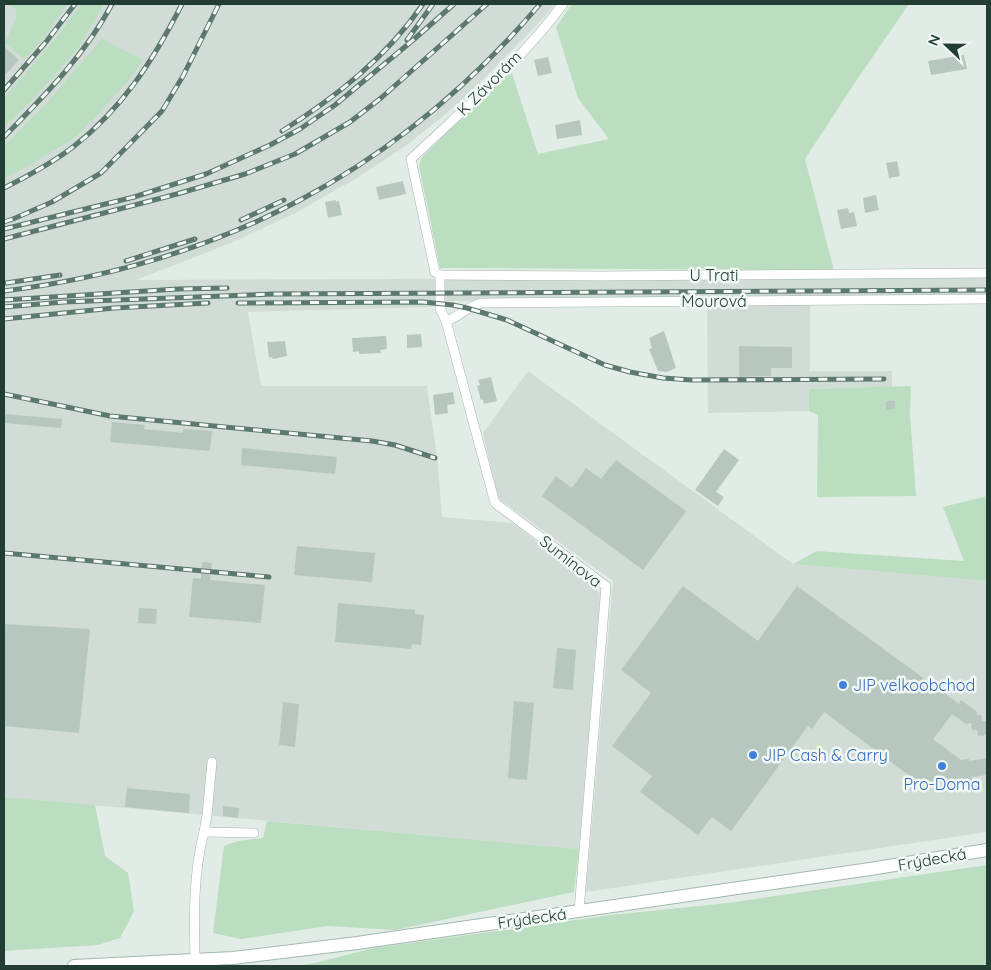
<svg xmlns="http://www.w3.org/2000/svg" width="991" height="970" font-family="Quicksand,sans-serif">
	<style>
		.built { fill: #d0dcd5 }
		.green { fill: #bbddc0 }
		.building { fill: #b7c7bf }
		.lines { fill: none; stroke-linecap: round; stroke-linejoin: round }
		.street-casing { stroke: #a5b4ad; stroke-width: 10 }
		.secondary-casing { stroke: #a0b8ad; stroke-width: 14 }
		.street { stroke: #fff; stroke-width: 9 }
		.secondary { stroke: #fff; stroke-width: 12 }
		.rail-casing { stroke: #5d786e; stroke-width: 5 }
		.rail { stroke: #f2f9f5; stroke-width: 3; stroke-dasharray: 9; stroke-linecap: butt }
		.shop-dot { fill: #3f7fe0; stroke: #f2f9f5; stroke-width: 2 }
		.labels { text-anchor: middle; stroke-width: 5; stroke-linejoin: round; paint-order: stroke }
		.street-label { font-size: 16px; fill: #223d33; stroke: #f2f9f5 }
		.shop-label { font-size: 16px; fill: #366cbe; stroke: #f2f9f5; text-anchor: start }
	</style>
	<rect width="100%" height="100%" fill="#e2ece6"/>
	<!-- built -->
	<g class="built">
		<polygon points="4,4 555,4 550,11 476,87 442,117 403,148 357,178 295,213 231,243 136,280 987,276 987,298 440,301 432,307 248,312 261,386 427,386 438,465 442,517 512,523 590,581 600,594 579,849 4,797"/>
		<polygon points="707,303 810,303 810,371 892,371 892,387 809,389 809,411 708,413"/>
		<polygon points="528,371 793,564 987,581 987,832 586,892 613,581 498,498 483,433"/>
	</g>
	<!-- green -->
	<g class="green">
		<polygon points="7,4 67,4 45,37 24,59 5,43 16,18 16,9"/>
		<polygon points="82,4 104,4 79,47 36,96 4,127 4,98 52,43"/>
		<polygon points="572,4 909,4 858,78 805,159 834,270 440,268 419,166 422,157 511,70 538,154 609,139 578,98 556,27"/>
		<polygon points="102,39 143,60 129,80 77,136 30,165 4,178 4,146 46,104"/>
		<polygon points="911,386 910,415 916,496 817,497 818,415 809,411 809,389"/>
		<polygon points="987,496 987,581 793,564 817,551 964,561 943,507"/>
		<polygon points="4,797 95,805 105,856 128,873 134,911 120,938 98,945 4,951"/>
		<polygon points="267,821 579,849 574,892 395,930 328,926 241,939 213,933 224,846 238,841 263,838"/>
		<polygon points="987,865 987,966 294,966 315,963 374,948 612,915 728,903"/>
	</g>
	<!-- building -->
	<g class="building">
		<polygon points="4,46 19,60 4,76"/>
		<polygon points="964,55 967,69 931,75 928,61"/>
		<polygon points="548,57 552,73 538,76 534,60"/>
		<polygon points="580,120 582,135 557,139 555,125"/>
		<polygon points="897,161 900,176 889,178 886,163"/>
		<polygon points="403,181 406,194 379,200 376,187"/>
		<polygon points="876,195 879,210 865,213 863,198"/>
		<polygon points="336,200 336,202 339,201 342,215 328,218 325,202"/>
		<polygon points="848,208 849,213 854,212 857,226 841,229 837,210"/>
		<polygon points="664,331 676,368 667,372 658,371 649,349 652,348 649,338"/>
		<polygon points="421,334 422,347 407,348 407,335"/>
		<polygon points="386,336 387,349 380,350 381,353 359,354 359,351 353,352 352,338"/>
		<polygon points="285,341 287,356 273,359 272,357 269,358 267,342"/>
		<polygon points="739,346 792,347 792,368 771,368 771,376 739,377"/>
		<polygon points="491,377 497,401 484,404 483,399 481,400 477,386 480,385 478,380"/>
		<polygon points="453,392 455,404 447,405 448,413 435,415 433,395"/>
		<polygon points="886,401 895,401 895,409 886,410"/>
		<polygon points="4,414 62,419 61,428 4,423"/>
		<polygon points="112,422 145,425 144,429 183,433 183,429 212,431 210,451 110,442"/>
		<polygon points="242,448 337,457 335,474 241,465"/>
		<polygon points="724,449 739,460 716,492 724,497 718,506 695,490"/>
		<polygon points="616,460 686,511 643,570 542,496 556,476 572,488 586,468 601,479"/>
		<polygon points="297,546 375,553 372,582 294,575"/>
		<polygon points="202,562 212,563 210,580 265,585 261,623 189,617 193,578 201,579"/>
		<polygon points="683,586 758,641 797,586 959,704 961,700 976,711 977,715 981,715 982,721 987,721 987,735 978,736 977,730 972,730 971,723 966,724 952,714 933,739 961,760 969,759 969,761 987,758 987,775 972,777 972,782 957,784 957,780 922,785 824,712 812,729 808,726 731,831 712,817 698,835 640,792 652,776 612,746 651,693 621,670"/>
		<polygon points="338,603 415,610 415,614 424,615 421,645 412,644 411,649 335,642"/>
		<polygon points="139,608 157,609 156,624 138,623"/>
		<polygon points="4,624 90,629 79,733 4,726"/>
		<polygon points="557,648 576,650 573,690 553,688"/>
		<polygon points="514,701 534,703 527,780 508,778"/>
		<polygon points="283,702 299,704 295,747 279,745"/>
		<polygon points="127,788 190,794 189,813 125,807"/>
		<polygon points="223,806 239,808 238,818 223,816"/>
	</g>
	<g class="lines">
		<!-- street casing -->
		<g class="street-casing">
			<g id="street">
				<path d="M563 4C522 60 462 111 411 159L435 272 440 275V308L446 321 495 503 606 586 579 911"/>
				<polyline points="440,275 602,276 987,273"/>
				<path d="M446 321C460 317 467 306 482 303L987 299"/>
				<polyline points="212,762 207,815 204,832 254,833"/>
				<path d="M195 961C194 918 193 874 204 832"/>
			</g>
		</g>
		<!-- secondary casing -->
		<g class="secondary-casing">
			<polyline id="secondary" points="74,966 233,958 357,943 870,869 987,850"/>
		</g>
		<!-- street -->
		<use href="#street" class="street"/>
		<!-- secondary -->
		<use href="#secondary" class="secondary"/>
		<!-- rail casing -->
		<g class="rail-casing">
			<g id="rail">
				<polyline points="407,40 433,4"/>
				<polyline points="4,90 46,42 75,4"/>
				<path d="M282 131C336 97 387 57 423 4"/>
				<path d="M4 137C44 96 85 55 112 4"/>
				<path d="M4 188C28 176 52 163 73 147 123 108 154 59 182 4"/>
				<polyline points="241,220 284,200"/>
				<polyline points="4,222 13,219 52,202 101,173 162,111 183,76 219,4"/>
				<polyline points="4,229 134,197 206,174 270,145 300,129 335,105 412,41 454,4"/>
				<polyline points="4,239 177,194 245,174 295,154 350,122 381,98 487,4"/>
				<polyline points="126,261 195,239"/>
				<polyline points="6,283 60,275"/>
				<path d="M4 291C221 264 398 171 540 4"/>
				<polyline points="4,300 178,289 227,288"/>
				<polyline points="238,303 423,302 453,305 467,308 507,320 605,365 630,372 663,378 692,380 884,379"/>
				<polyline points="4,307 64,302 273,294 987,290"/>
				<polyline points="4,319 114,308 208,303"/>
				<polyline points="4,394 110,416 372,441 395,445 435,458"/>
				<polyline points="4,553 269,577"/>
			</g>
		</g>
		<!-- rail -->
		<use href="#rail" class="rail"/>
	</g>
	<!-- markers -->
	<g class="shop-dot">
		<circle cx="843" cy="685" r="5"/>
		<circle cx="753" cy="755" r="5"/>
		<circle cx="942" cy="766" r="5"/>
	</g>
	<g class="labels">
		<!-- street labels -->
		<g class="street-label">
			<text transform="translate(489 83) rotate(-45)" y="6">K Závorám</text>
			<text x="714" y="281">U Trati</text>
			<text x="714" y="307">Mourová</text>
			<text transform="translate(571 561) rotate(38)" y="6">Sumínova</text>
			<text transform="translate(932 859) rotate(-10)" y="6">Frýdecká</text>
			<text transform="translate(532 918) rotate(-8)" y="6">Frýdecká</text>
		</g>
		<!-- shop labels -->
		<g class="shop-label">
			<text x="853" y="691">JIP velkoobchod</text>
			<text x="763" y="761">JIP Cash &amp; Carry</text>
			<text x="942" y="790" text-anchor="middle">Pro-Doma</text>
		</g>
	</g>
	<!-- border -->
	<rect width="991" height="970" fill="none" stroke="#223d33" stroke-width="10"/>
	<!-- north arrow -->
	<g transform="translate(946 45) rotate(292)" stroke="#f2f9f5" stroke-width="4" paint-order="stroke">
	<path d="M0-4L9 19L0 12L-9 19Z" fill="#223d33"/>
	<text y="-8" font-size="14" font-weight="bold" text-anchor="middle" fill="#223d33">N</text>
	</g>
</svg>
